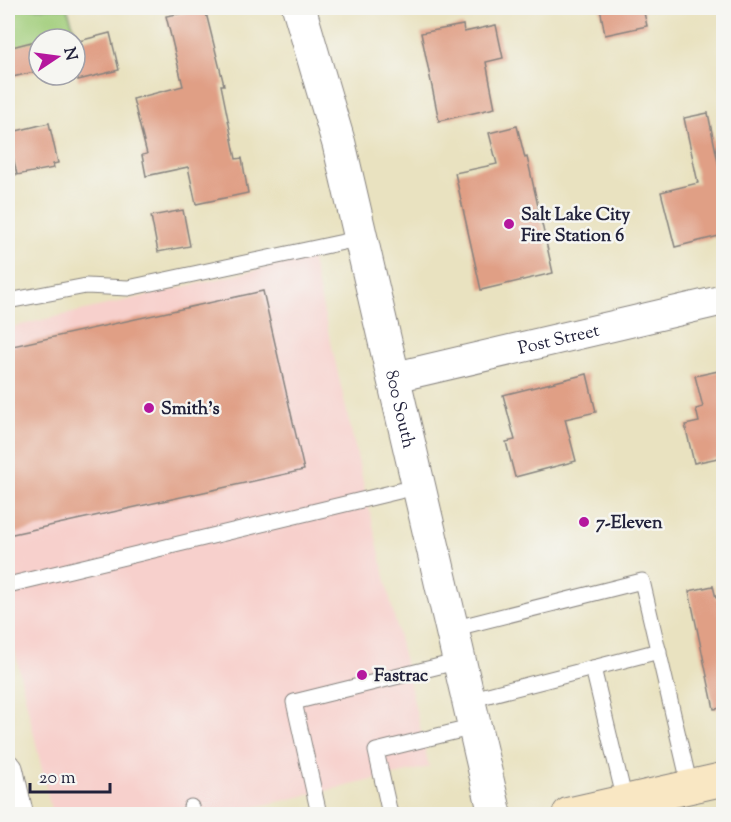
<svg xmlns="http://www.w3.org/2000/svg" width="731" height="822" font-family="'Sorts Mill Goudy',serif">
	<style>
		.built { fill: #f7d0cc }
		.green { fill: #a1cd7a; stroke: #62785a; stroke-width: 1.5 }
		.building { fill: #e09f85 }
		.lines { fill: none; stroke-linecap: round; stroke-linejoin: round }
		.service-casing { stroke: #86827e; stroke-width: 17 }
		.minor-casing { stroke: #86827e; stroke-width: 32 }
		.tertiary-casing { stroke: #86827e; stroke-width: 35 }
		.secondary-casing { stroke: #86827e; stroke-width: 35 }
		.service { stroke: #fff; stroke-width: 15 }
		.minor { stroke: #fff; stroke-width: 30 }
		.tertiary { stroke: #fff; stroke-width: 33 }
		.secondary { stroke: #f9e7c3; stroke-width: 33 }
		.poi-dot { fill: #b5179e; stroke: #f6f6f2; stroke-width: 2 }
		.labels { text-anchor: middle; stroke-width: 5; stroke-linejoin: round; paint-order: stroke }
		.poi-label { font-size: 18px; font-weight: bold; fill: #22223b; stroke: #f6f6f2; text-anchor: start }
		.street-label { font-size: 18px; fill: #22223b; stroke: #f6f6f2 }
	</style>
	<rect width="100%" height="100%" fill="#f6f6f2"/>
	<filter id="ink" filterUnits="userSpaceOnUse"><feTurbulence type="fractalNoise" baseFrequency=".0167" numOctaves="2"/><feDisplacementMap in="SourceGraphic" scale="12" xChannelSelector="R" yChannelSelector="G"/><feConvolveMatrix kernelMatrix="1 2 1 2 8 2 1 2 1" color-interpolation-filters="sRGB"/></filter>
	<filter id="wash" filterUnits="userSpaceOnUse"><feTurbulence type="fractalNoise" baseFrequency=".008" numOctaves="4" result="noise"/><feDisplacementMap in="SourceGraphic" scale="24" xChannelSelector="R" yChannelSelector="G"/><feGaussianBlur stdDeviation="1.35" result="paint"/><feColorMatrix in="noise" values="0 0 0 0 0 0 0 0 0 0 0 0 0 0 0 0 0 1.4 0 .05"/><feComposite in="paint" operator="in"/></filter>
	<g filter="url(#wash)">
		<rect width="100%" height="100%" fill="#e9e2c0"/>
		<!-- built -->
		<polygon class="built" points="311,257 429,767 225,814 52,814 8,621 8,328"/>
		<!-- green -->
		<polygon class="green" points="8,8 67,8 77,36 39,39 39,45 8,52"/>
		<g id="blocks">
			<!-- building -->
			<g class="building">
				<polygon points="600,8 643,8 647,26 605,35"/>
				<polygon points="205,9 224,85 221,85 236,159 242,158 248,193 196,204 188,167 146,176 142,155 147,154 133,99 183,86 166,16"/>
				<polygon points="463,25 464,32 496,25 503,58 486,62 495,108 439,121 421,33"/>
				<polygon points="110,33 119,70 78,80 75,42"/>
				<polygon points="39,40 39,71 8,78 8,48"/>
				<polygon points="708,113 723,187 723,235 675,247 661,192 698,183 684,118"/>
				<polygon points="49,123 58,163 53,164 54,168 17,175 8,133"/>
				<polygon points="517,126 525,158 527,157 553,273 481,290 455,173 497,164 489,133"/>
				<polygon points="183,210 190,246 158,252 151,216"/>
				<polygon points="263,291 304,470 8,535 8,347"/>
				<polygon points="723,370 723,457 694,463 685,425 699,422 696,409 703,407 695,376"/>
				<polygon points="587,374 596,412 565,419 576,461 515,477 506,442 515,440 503,395"/>
				<polygon points="713,586 716,598 723,597 723,708 714,709 689,591"/>
			</g>
		</g>
	</g>
	<g filter="url(#ink)">
		<use href="#blocks" fill-opacity="0" stroke="#86827e" stroke-width="1.5"/>
		<g class="lines">
			<!-- service casing -->
			<g class="service-casing">
				<g id="service">
					<polyline points="8,301 86,286 128,288 362,238"/>
					<polyline points="8,585 420,486"/>
					<polyline points="452,629 642,581 690,787"/>
					<polyline points="593,668 659,651"/>
					<polyline points="469,700 593,668 625,801"/>
					<polyline points="191,807 193,814"/>
					<polyline points="319,814 294,702 460,661"/>
					<polyline points="390,814 376,751 474,727"/>
				</g>
			</g>
			<!-- minor casing -->
			<g class="minor-casing">
				<g id="minor">
					<path id="s1" d="M395 377 724 300"/>
					<polyline points="8,770 18,814"/>
				</g>
			</g>
			<!-- tertiary casing -->
			<g class="tertiary-casing">
				<g id="tertiary">
					<path id="s2" d="M299 8 339 144 495 814"/>
				</g>
			</g>
			<!-- secondary casing -->
			<g class="secondary-casing">
				<polyline id="secondary" points="569,814 724,779"/>
			</g>
			<!-- service -->
			<use href="#service" class="service"/>
			<!-- minor -->
			<use href="#minor" class="minor"/>
			<!-- tertiary -->
			<use href="#tertiary" class="tertiary"/>
			<!-- secondary -->
			<use href="#secondary" class="secondary"/>
		</g>
	</g>
	<!-- markers -->
	<g class="poi-dot">
		<circle cx="509" cy="224" r="6"/>
		<circle cx="149" cy="408" r="6"/>
		<circle cx="584" cy="522" r="6"/>
		<circle cx="362" cy="675" r="6"/>
	</g>
	<g class="labels">
		<!-- poi labels -->
		<g class="poi-label">
			<text x="521" y="220">Salt Lake City<tspan x="521" dy="21">Fire Station 6</tspan></text>
			<text x="161" y="414">Smith's</text>
			<text x="596" y="528">7-Eleven</text>
			<text x="374" y="681">Fastrac</text>
		</g>
		<!-- street labels -->
		<g class="street-label">
			<text dy="6" stroke="none"><textPath href="#s1" startOffset="168">Post Street</textPath></text>
			<text dy="6" stroke="none"><textPath href="#s2" startOffset="414">800 South</textPath></text>
		</g>
	</g>
	<!-- margin -->
	<rect width="731" height="822" fill="none" stroke="#f6f6f2" stroke-width="30"/>
	<!-- north arrow -->
	<g transform="translate(57 57) rotate(77)"><circle r="28" fill="#f6f6f2" stroke="#a1a1a9" stroke-width="1.5"/>
	<path d="M0-4.5L10 22L0 15L-10 22Z" fill="#b5179e"/>
	<text y="-9" font-size="16" font-weight="bold" text-anchor="middle" fill="#22223b">N</text>
	</g>
	<!-- scale -->
	<path d="M30 783v9h80v-9" fill="none" stroke="#22223b" stroke-width="3"/>
	<text x="39" y="783" font-size="18" fill="#22223b" stroke="#f6f6f2" stroke-width="4.5" paint-order="stroke">20 m</text>
</svg>
